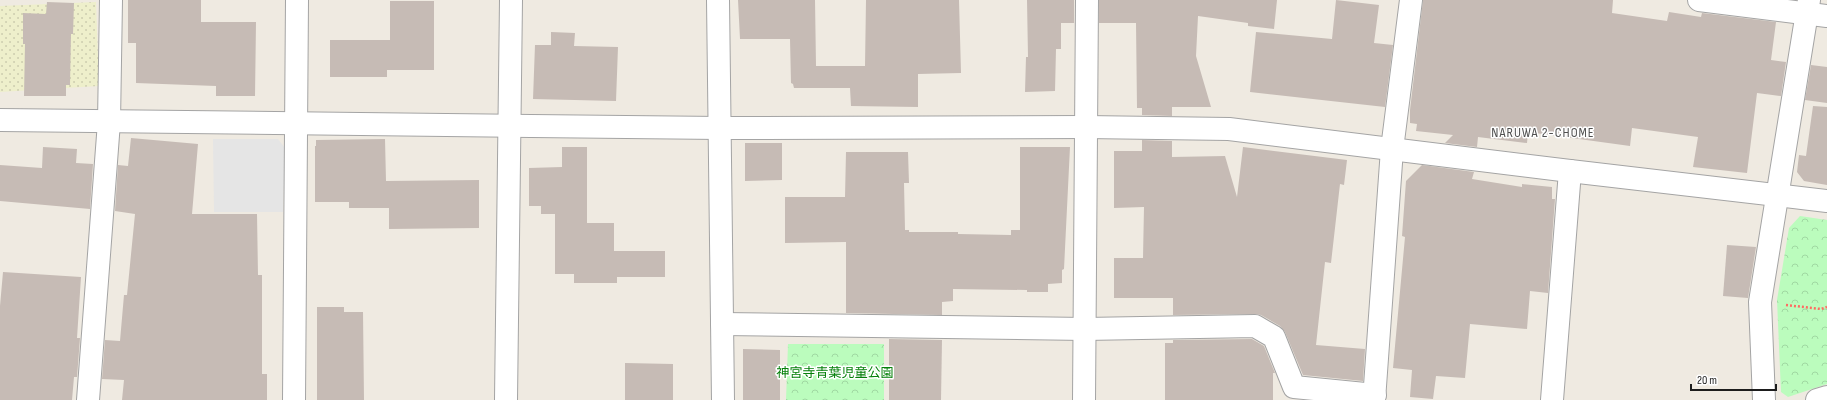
<svg xmlns="http://www.w3.org/2000/svg" width="1827" height="400" font-family="'Sofia Sans Condensed','Noto Sans JP',sans-serif">
	<style>
		.farmland { fill: url(#farmland-dots) }
		.park { fill: url(#park-crowns) }
		.parking { fill: #e5e5e5 }
		.building { fill: #c6bbb5 }
		.lines { fill: none; stroke-linecap: round; stroke-linejoin: round }
		.minor-casing { stroke: #a4a4a4; stroke-width: 24 }
		.path { stroke: #ff6b62; stroke-width: 2.5; stroke-dasharray: 2 2; stroke-linecap: butt }
		.minor { stroke: #fff; stroke-width: 22 }
		.labels { text-anchor: middle; stroke-width: 3; stroke-linejoin: round; paint-order: stroke }
		.park-label { font-size: 13px; fill: #05800a; stroke: #fff }
		.neighbourhood-label { font-size: 14px; letter-spacing: 1px; fill: #505050; stroke: #fff }
	</style>
	<defs>
		<pattern id="farmland-dots" width="8" height="8" patternUnits="userSpaceOnUse"><rect width="8" height="8" fill="#eeefcb"/><path d="M2 2h.1M6 6h.1" fill="none" stroke="#ccccae" stroke-width="1.8" stroke-linecap="round"/></pattern>
		<pattern id="park-crowns" width="20" height="18" patternUnits="userSpaceOnUse"><rect width="20" height="18" fill="#bbfcbd"/><path d="M2 6a3 3 0 1 1 6 0M12 15a3 3 0 1 1 6 0" fill="none" stroke="#a0d8a2"/></pattern>
	</defs>
	<rect width="100%" height="100%" fill="#efeae1"/>
	<!-- farmland -->
	<polygon class="farmland" points="96,2 99,86 0,92 0,6"/>
	<!-- park -->
	<g class="park">
		<polygon points="1800,216 1827,220 1827,384 1788,397 1781,392 1777,300 1789,228"/>
		<polygon points="788,344 884,344 884,400 786,400"/>
	</g>
	<!-- parking -->
	<polygon class="parking" points="213,139 278,139 285,148 283,212 214,212"/>
	<!-- building -->
	<g class="building">
		<polygon points="128,0 201,0 201,22 256,22 255,96 216,96 216,86 136,83 136,43 128,43"/>
		<polygon points="738,0 815,0 816,66 865,66 866,0 959,0 961,73 918,74 918,107 851,106 850,88 794,88 793,84 791,83 790,39 740,39"/>
		<polygon points="1027,0 1074,0 1074,23 1061,23 1061,49 1056,49 1055,91 1025,92 1026,57 1028,57"/>
		<polygon points="1099,0 1277,0 1274,29 1248,26 1248,23 1198,16 1196,56 1211,107 1172,107 1172,116 1142,115 1142,108 1137,108 1136,23 1099,23"/>
		<polygon points="1336,0 1379,5 1374,43 1393,45 1385,107 1250,92 1256,32 1332,39"/>
		<polygon points="1423,0 1613,0 1612,13 1667,21 1669,12 1701,17 1702,13 1776,22 1771,60 1786,62 1781,96 1757,93 1747,173 1693,167 1698,137 1632,128 1630,146 1528,132 1527,143 1478,137 1477,147 1445,143 1453,135 1416,131 1417,124 1410,123 1410,110"/>
		<polygon points="390,1 434,1 434,70 387,70 387,77 330,77 330,40 390,40"/>
		<polygon points="47,2 74,3 73,34 71,34 70,85 66,85 66,96 24,96 25,44 23,44 23,13 46,14"/>
		<polygon points="551,32 575,33 574,46 618,47 616,101 533,99 535,45 551,45"/>
		<polygon points="1811,65 1827,67 1827,103 1805,100"/>
		<polygon points="1813,106 1827,107 1827,185 1804,181 1797,172 1799,155 1806,156"/>
		<polygon points="131,138 198,144 192,214 257,214 258,275 262,275 262,374 267,374 267,400 122,400 124,380 102,379 105,340 120,341 124,295 127,295 135,214 115,211 118,165 128,166"/>
		<polygon points="385,139 386,181 479,180 479,228 389,229 389,208 349,208 349,202 315,202 315,146 316,146 316,140"/>
		<polygon points="1142,140 1172,141 1172,157 1225,156 1237,197 1243,147 1347,160 1344,185 1340,184 1331,263 1325,262 1316,345 1365,349 1363,381 1303,375 1285,332 1280,326 1261,315 1255,314 1173,315 1173,298 1114,298 1114,258 1143,258 1144,207 1114,208 1114,151 1142,151"/>
		<polygon points="745,143 782,143 782,180 745,181"/>
		<polygon points="43,147 77,149 76,163 93,164 90,209 0,201 0,165 42,168"/>
		<polygon points="562,147 587,147 587,223 614,223 614,251 665,251 665,277 617,277 617,283 574,283 574,274 555,274 555,214 541,214 541,206 529,206 529,168 562,167"/>
		<polygon points="1020,147 1070,147 1064,269 1062,270 1062,283 1048,284 1048,292 1027,292 1027,290 953,289 953,301 942,302 942,315 846,313 846,242 785,243 785,197 845,197 846,152 908,152 909,183 904,183 905,230 909,230 909,232 958,232 958,234 1011,235 1011,230 1020,230"/>
		<polygon points="1422,165 1474,172 1472,179 1522,187 1522,184 1552,187 1552,199 1555,199 1548,293 1530,291 1527,329 1470,324 1465,378 1436,376 1433,399 1410,397 1412,370 1393,368 1405,237 1402,236 1406,181"/>
		<polygon points="1727,245 1756,247 1748,298 1723,296"/>
		<polygon points="3,272 81,277 77,338 80,338 77,377 74,377 72,400 0,400 0,306"/>
		<polygon points="317,307 344,307 344,312 363,312 364,400 317,400"/>
		<polygon points="889,339 942,340 941,400 889,400"/>
		<polygon points="1252,339 1264,346 1275,373 1273,373 1273,400 1165,400 1165,343 1173,343 1173,340"/>
		<polygon points="743,349 780,350 780,400 743,400"/>
		<polygon points="625,363 673,364 673,400 625,400"/>
	</g>
	<g class="lines">
		<!-- minor casing -->
		<g class="minor-casing">
			<g id="minor">
				<polyline points="718,0 723,400"/>
				<polyline points="1699,0 1827,16"/>
				<polyline points="0,120 720,128 1086,127 1229,129 1570,171 1827,201"/>
				<polyline points="722,324 1085,329 1255,326 1274,337 1294,387 1375,395"/>
				<polyline points="88,400 109,122 111,0"/>
				<polyline points="294,400 297,0"/>
				<polyline points="506,400 511,0"/>
				<polyline points="1084,400 1087,0"/>
				<polyline points="1374,400 1392,149 1411,0"/>
				<polyline points="1552,400 1570,171"/>
				<polyline points="1764,400 1760,302 1809,0"/>
				<polyline points="1817,400 1827,397"/>
			</g>
		</g>
		<!-- path -->
		<polyline class="path" points="1786,305 1821,309 1827,307"/>
		<!-- minor -->
		<use href="#minor" class="minor"/>
	</g>
	<g class="labels">
		<!-- park labels -->
		<g class="park-label">
			<text x="835" y="377">神宮寺青葉児童公園</text>
		</g>
		<!-- neighbourhood labels -->
		<g class="neighbourhood-label">
			<text x="1543" y="137">NARUWA 2-CHOME</text>
		</g>
	</g>
	<!-- scale -->
	<path d="M1691 384v6h85v-6" fill="none" stroke="#1d1d1d" stroke-width="2"/>
	<text x="1697" y="384" font-size="12" fill="#1d1d1d" stroke="#ffffff" stroke-width="3" paint-order="stroke">20 m</text>
</svg>
